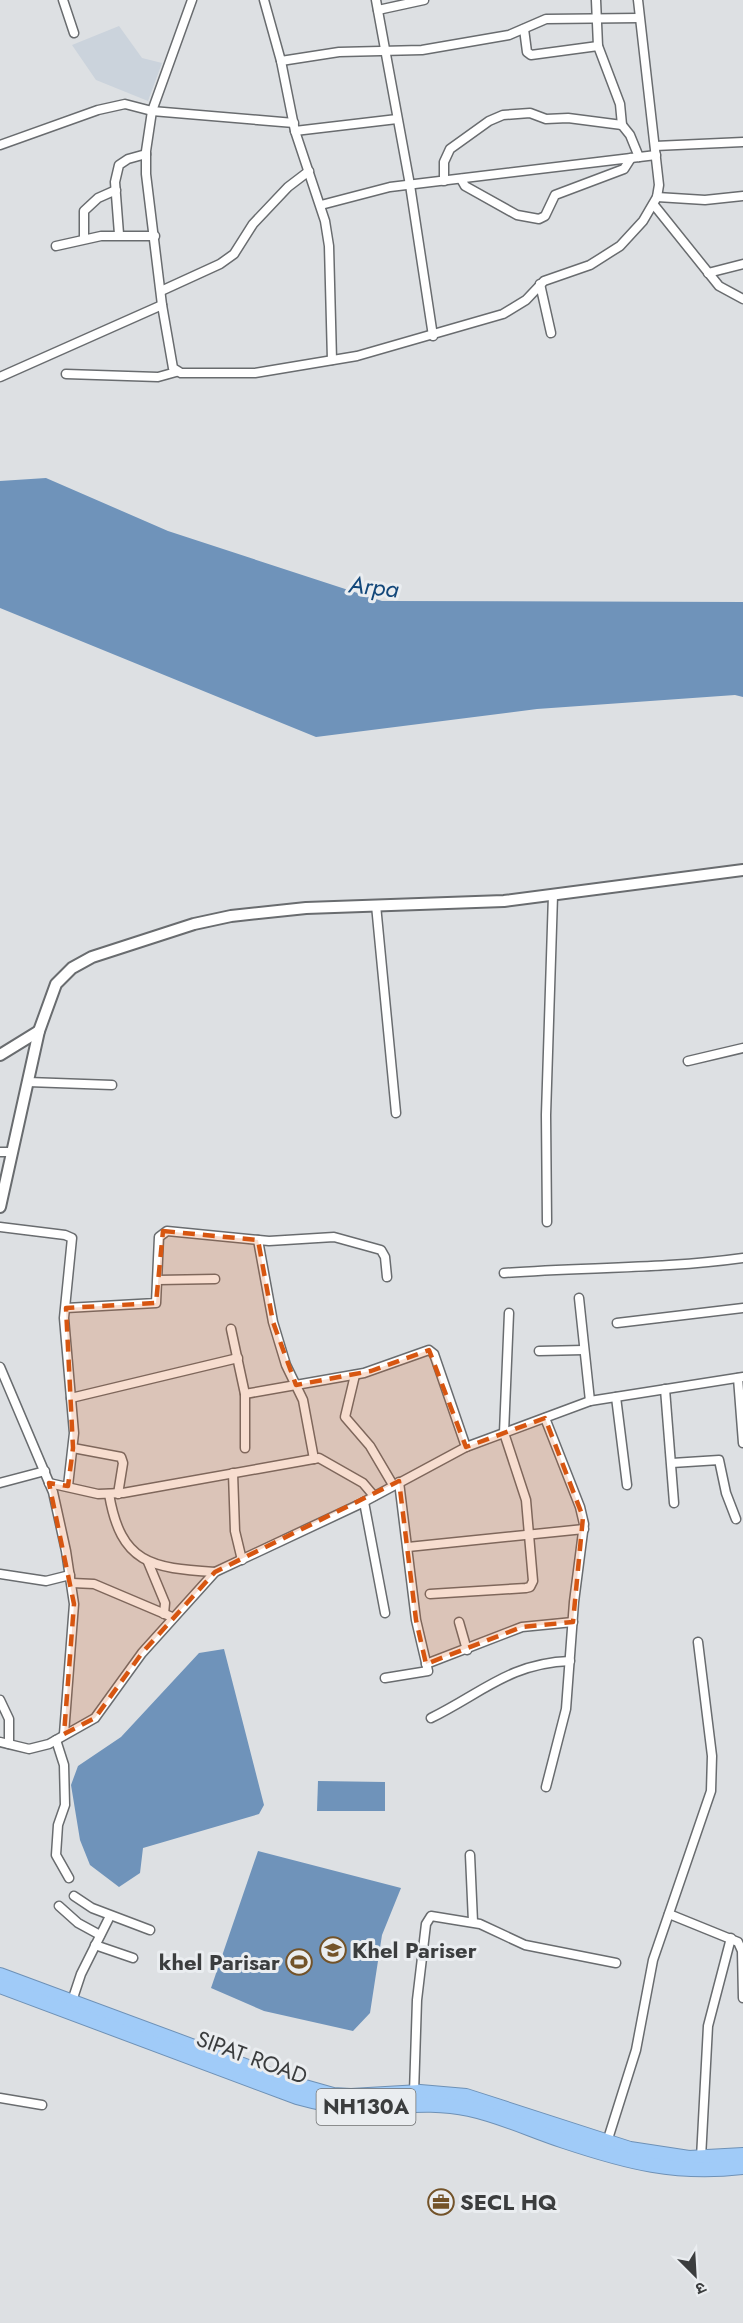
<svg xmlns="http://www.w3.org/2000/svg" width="743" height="2323" font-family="Jost,'Noto Sans Devanagari',sans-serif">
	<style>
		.built { fill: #cbd3dc }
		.water { fill: #6f93ba }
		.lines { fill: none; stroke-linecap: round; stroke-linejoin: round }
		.minor-casing { stroke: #696c6f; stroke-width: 11 }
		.tertiary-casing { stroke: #696c6f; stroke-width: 14 }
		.trunk-casing { stroke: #6e91b6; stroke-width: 16 }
		.minor { stroke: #fff; stroke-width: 8 }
		.tertiary { stroke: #fff; stroke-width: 10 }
		.trunk { stroke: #a0cbf8; stroke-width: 14 }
		.marked { fill: #d75611; fill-opacity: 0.2; stroke: #d75611; stroke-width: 4.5; stroke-dasharray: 12 8; stroke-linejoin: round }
		.labels { text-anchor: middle; stroke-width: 6; stroke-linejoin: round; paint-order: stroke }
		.shield { fill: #eaedf0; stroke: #707273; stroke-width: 1.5 }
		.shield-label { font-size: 21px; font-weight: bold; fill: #3b3d3e }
		.poi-label { font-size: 22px; font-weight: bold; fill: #3b3d3e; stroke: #eaedf0; text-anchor: start }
		.street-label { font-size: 22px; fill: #3b3d3e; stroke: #eaedf0 }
		.water-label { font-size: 24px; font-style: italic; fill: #12477a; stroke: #eaedf0 }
	</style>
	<rect width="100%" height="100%" fill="#dde0e3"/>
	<!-- built -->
	<polygon class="built" points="119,26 142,58 162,63 148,101 96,80 72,45"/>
	<!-- water -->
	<g class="water">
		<polygon points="46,478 168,531 382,601 743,602 743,697 735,695 537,709 316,737 0,608 0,481"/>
		<polygon points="224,1649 264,1805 259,1814 143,1848 140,1873 119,1887 90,1865 80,1840 71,1785 78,1766 121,1737 199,1653"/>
		<polygon points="318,1781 385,1782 385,1811 317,1811"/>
		<polygon points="258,1851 401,1888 382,1935 370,2013 353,2031 264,2011 211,1988"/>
	</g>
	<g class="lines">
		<!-- minor casing -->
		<g class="minor-casing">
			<g id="minor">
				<polyline points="63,0 74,33"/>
				<polyline points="192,0 152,111 146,151 146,174 162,305 173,368 181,373 255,373 357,356 503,314 526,300 544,281 590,265 620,246 643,221 657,197 659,185 638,0"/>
				<polyline points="264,0 281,61 295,131 325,221 329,246 332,360"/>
				<polyline points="376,0 410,185 433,336"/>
				<polyline points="596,0 598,46 620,104 622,125"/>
				<polyline points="378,10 424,0"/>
				<polyline points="524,29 527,52 531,55 598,46"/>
				<polyline points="281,61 339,52 422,50 509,35 546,19 639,18"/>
				<polyline points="295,131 397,119"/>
				<polyline points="0,145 98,110 125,104 152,111 294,123"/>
				<polyline points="655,146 743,142"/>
				<polyline points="461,179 465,186 517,215 539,219 545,216 555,195 624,169 631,158"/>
				<polyline points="444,181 444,162 450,149 489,121 503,115 530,113 546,119 568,118 622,125 630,135 639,157"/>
				<polyline points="657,197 705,200 743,196"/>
				<polyline points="321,205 390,187 656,155"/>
				<polyline points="654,205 719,286 743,299"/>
				<polyline points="119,234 115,182 119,165 128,159 146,154"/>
				<polyline points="84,238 84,211 98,198 116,190"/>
				<polyline points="56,246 101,236 155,236"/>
				<polyline points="708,273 743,264"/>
				<polyline points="540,284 551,333"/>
				<polyline points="161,291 220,264 234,254 253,224 288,187 309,171"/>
				<polyline points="66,374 158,377 176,372"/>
				<polyline points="0,377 162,305"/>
				<polyline points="376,905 396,1113"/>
				<polyline points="688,1061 743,1048"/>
				<polyline points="28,1082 112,1085"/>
				<polyline points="0,1152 12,1152"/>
				<polyline points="547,1222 546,1115 553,895"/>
				<polyline points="0,1227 65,1235 72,1238 64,1318 74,1433 68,1486"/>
				<polyline points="258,1240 273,1322 286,1365 303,1400 314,1459"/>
				<path d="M504 1273C584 1267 664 1269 743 1258"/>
				<polyline points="158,1280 215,1279"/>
				<polyline points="579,1298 590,1401"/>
				<polyline points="66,1308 156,1303 159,1237 167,1231 269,1241 334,1237 381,1250 385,1257 387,1277"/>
				<polyline points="617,1323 743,1308"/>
				<polyline points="231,1329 245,1394 245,1448"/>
				<polyline points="539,1351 584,1350"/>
				<polyline points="0,1367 53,1492 66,1551 74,1604 64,1734"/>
				<polyline points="355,1375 345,1417 370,1446 393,1485"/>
				<polyline points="738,1378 743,1443"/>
				<polyline points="665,1389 674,1503"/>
				<polyline points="245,1394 364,1373 429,1350 434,1354 466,1447"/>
				<polyline points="616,1397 627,1485"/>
				<polyline points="71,1398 238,1358"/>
				<polyline points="545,1418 580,1507 584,1524 574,1602 566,1709 546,1787"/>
				<polyline points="73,1448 121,1457 123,1463 118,1494"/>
				<polyline points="672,1463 719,1460 726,1493 736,1519"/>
				<polyline points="233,1473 235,1531 242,1560"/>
				<polyline points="0,1483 45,1471"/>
				<polyline points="49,1483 98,1494 123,1493 319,1458 363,1483 374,1496"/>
				<path d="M109 1494C121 1564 151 1568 215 1572"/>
				<polyline points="364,1502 385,1613"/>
				<polyline points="408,1547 584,1529"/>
				<polyline points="148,1562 165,1603 164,1614"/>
				<polyline points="0,1574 46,1581 70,1575"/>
				<polyline points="72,1583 94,1584 172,1617"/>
				<polyline points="430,1594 526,1588 530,1587 533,1581 526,1500 504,1433 509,1313"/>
				<polyline points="459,1622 467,1650"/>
				<polyline points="426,1664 522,1627 573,1622"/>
				<polyline points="385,1678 428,1671 416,1620 399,1482"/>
				<polyline points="0,1700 9,1719 9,1744"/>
				<path d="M431 1718C482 1693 510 1663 570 1661"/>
				<polyline points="56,1740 64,1765 65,1805 58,1825 56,1855 69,1878"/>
				<polyline points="0,1742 29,1749 49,1744 95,1718 142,1653 215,1572 360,1504 466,1447 590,1401 743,1377"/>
				<polyline points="470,1855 473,1922"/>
				<polyline points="74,1896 92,1908 150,1930"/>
				<polyline points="59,1906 78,1923 100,1935"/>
				<polyline points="669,1914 738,1942 742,1951 743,1998"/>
				<polyline points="95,1945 133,1958"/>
				<polyline points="72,2001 81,1974 110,1916"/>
				<polyline points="414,2093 417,2000 426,1924 431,1916 480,1924 525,1945 616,1963"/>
				<polyline points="0,2098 42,2105"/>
				<polyline points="607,2142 636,2050 653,1960 711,1791 712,1756 698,1642"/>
				<polyline points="701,2158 708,2026 731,1938"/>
			</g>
		</g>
		<!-- tertiary casing -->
		<g class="tertiary-casing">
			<g id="tertiary">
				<polyline points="0,1055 39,1031"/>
				<polyline points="0,1207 39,1031 56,984 72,968 92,957 194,924 231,916 306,908 504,901 743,870"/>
			</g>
		</g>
		<!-- trunk casing -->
		<g class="trunk-casing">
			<g id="trunk">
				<polyline points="0,1975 294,2084 333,2095 351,2096 420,2092 466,2096 630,2149 689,2158 743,2155"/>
				<path d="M0 1986 297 2097C315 2102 332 2106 351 2107 391 2108 430 2100 469 2109 502 2116 533 2131 564 2141 627 2162 676 2175 743 2167"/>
			</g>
		</g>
		<!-- minor -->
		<use href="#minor" class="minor"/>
		<!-- tertiary -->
		<use href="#tertiary" class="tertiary"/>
		<!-- trunk -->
		<use href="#trunk" class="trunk"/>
	</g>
	<!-- marked area -->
	<path class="marked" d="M163 1231 258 1240 273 1322 296 1385 371 1371 429 1350 466 1447 545 1418 583 1517 573 1622 522 1627 426 1664 416 1620 399 1481 215 1572 142 1653 95 1718 64 1734 74 1604 49 1483 68 1486 73 1448 66 1308 156 1303Z"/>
	<!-- icons -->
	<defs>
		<g id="university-ring" transform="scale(1.35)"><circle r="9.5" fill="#eaedf0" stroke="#735329" stroke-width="1.5"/><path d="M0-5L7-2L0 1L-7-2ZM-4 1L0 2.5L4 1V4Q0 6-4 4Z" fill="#735329"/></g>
		<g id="stadium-ring" transform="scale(1.35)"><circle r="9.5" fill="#eaedf0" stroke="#735329" stroke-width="1.5"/><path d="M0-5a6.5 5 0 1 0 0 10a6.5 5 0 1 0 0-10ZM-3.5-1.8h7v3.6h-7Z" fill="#735329"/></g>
		<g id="office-ring" transform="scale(1.35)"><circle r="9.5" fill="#eaedf0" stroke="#735329" stroke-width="1.5"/><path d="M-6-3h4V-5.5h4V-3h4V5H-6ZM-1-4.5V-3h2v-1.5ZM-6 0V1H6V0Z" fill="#735329"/></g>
	</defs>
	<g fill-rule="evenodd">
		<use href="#university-ring" x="333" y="1950"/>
		<use href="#stadium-ring" x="299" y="1962"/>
		<use href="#office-ring" x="441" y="2202"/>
	</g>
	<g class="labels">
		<!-- shield labels -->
		<rect class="shield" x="316.5" y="2089" width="99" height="36" rx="4.5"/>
		<g class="shield-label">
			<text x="366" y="2114">NH130A</text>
		</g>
		<!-- poi labels -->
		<g class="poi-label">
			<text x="352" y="1958">Khel Pariser</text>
			<text x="280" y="1970" text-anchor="end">khel Parisar</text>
			<text x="460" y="2210">SECL HQ</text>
		</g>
		<!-- street labels -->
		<g class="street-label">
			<text transform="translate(252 2057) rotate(20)" y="8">SIPAT ROAD</text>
		</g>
		<!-- water labels -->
		<g class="water-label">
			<text transform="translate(374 587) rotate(6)" y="8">Arpa</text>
		</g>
	</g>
	<!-- north arrow -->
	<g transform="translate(695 2275) rotate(156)" stroke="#eaedf0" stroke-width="4.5" paint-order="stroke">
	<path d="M0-4.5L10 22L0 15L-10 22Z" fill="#3b3d3e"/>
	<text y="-9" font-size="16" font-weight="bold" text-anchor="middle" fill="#3b3d3e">उ</text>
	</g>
</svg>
